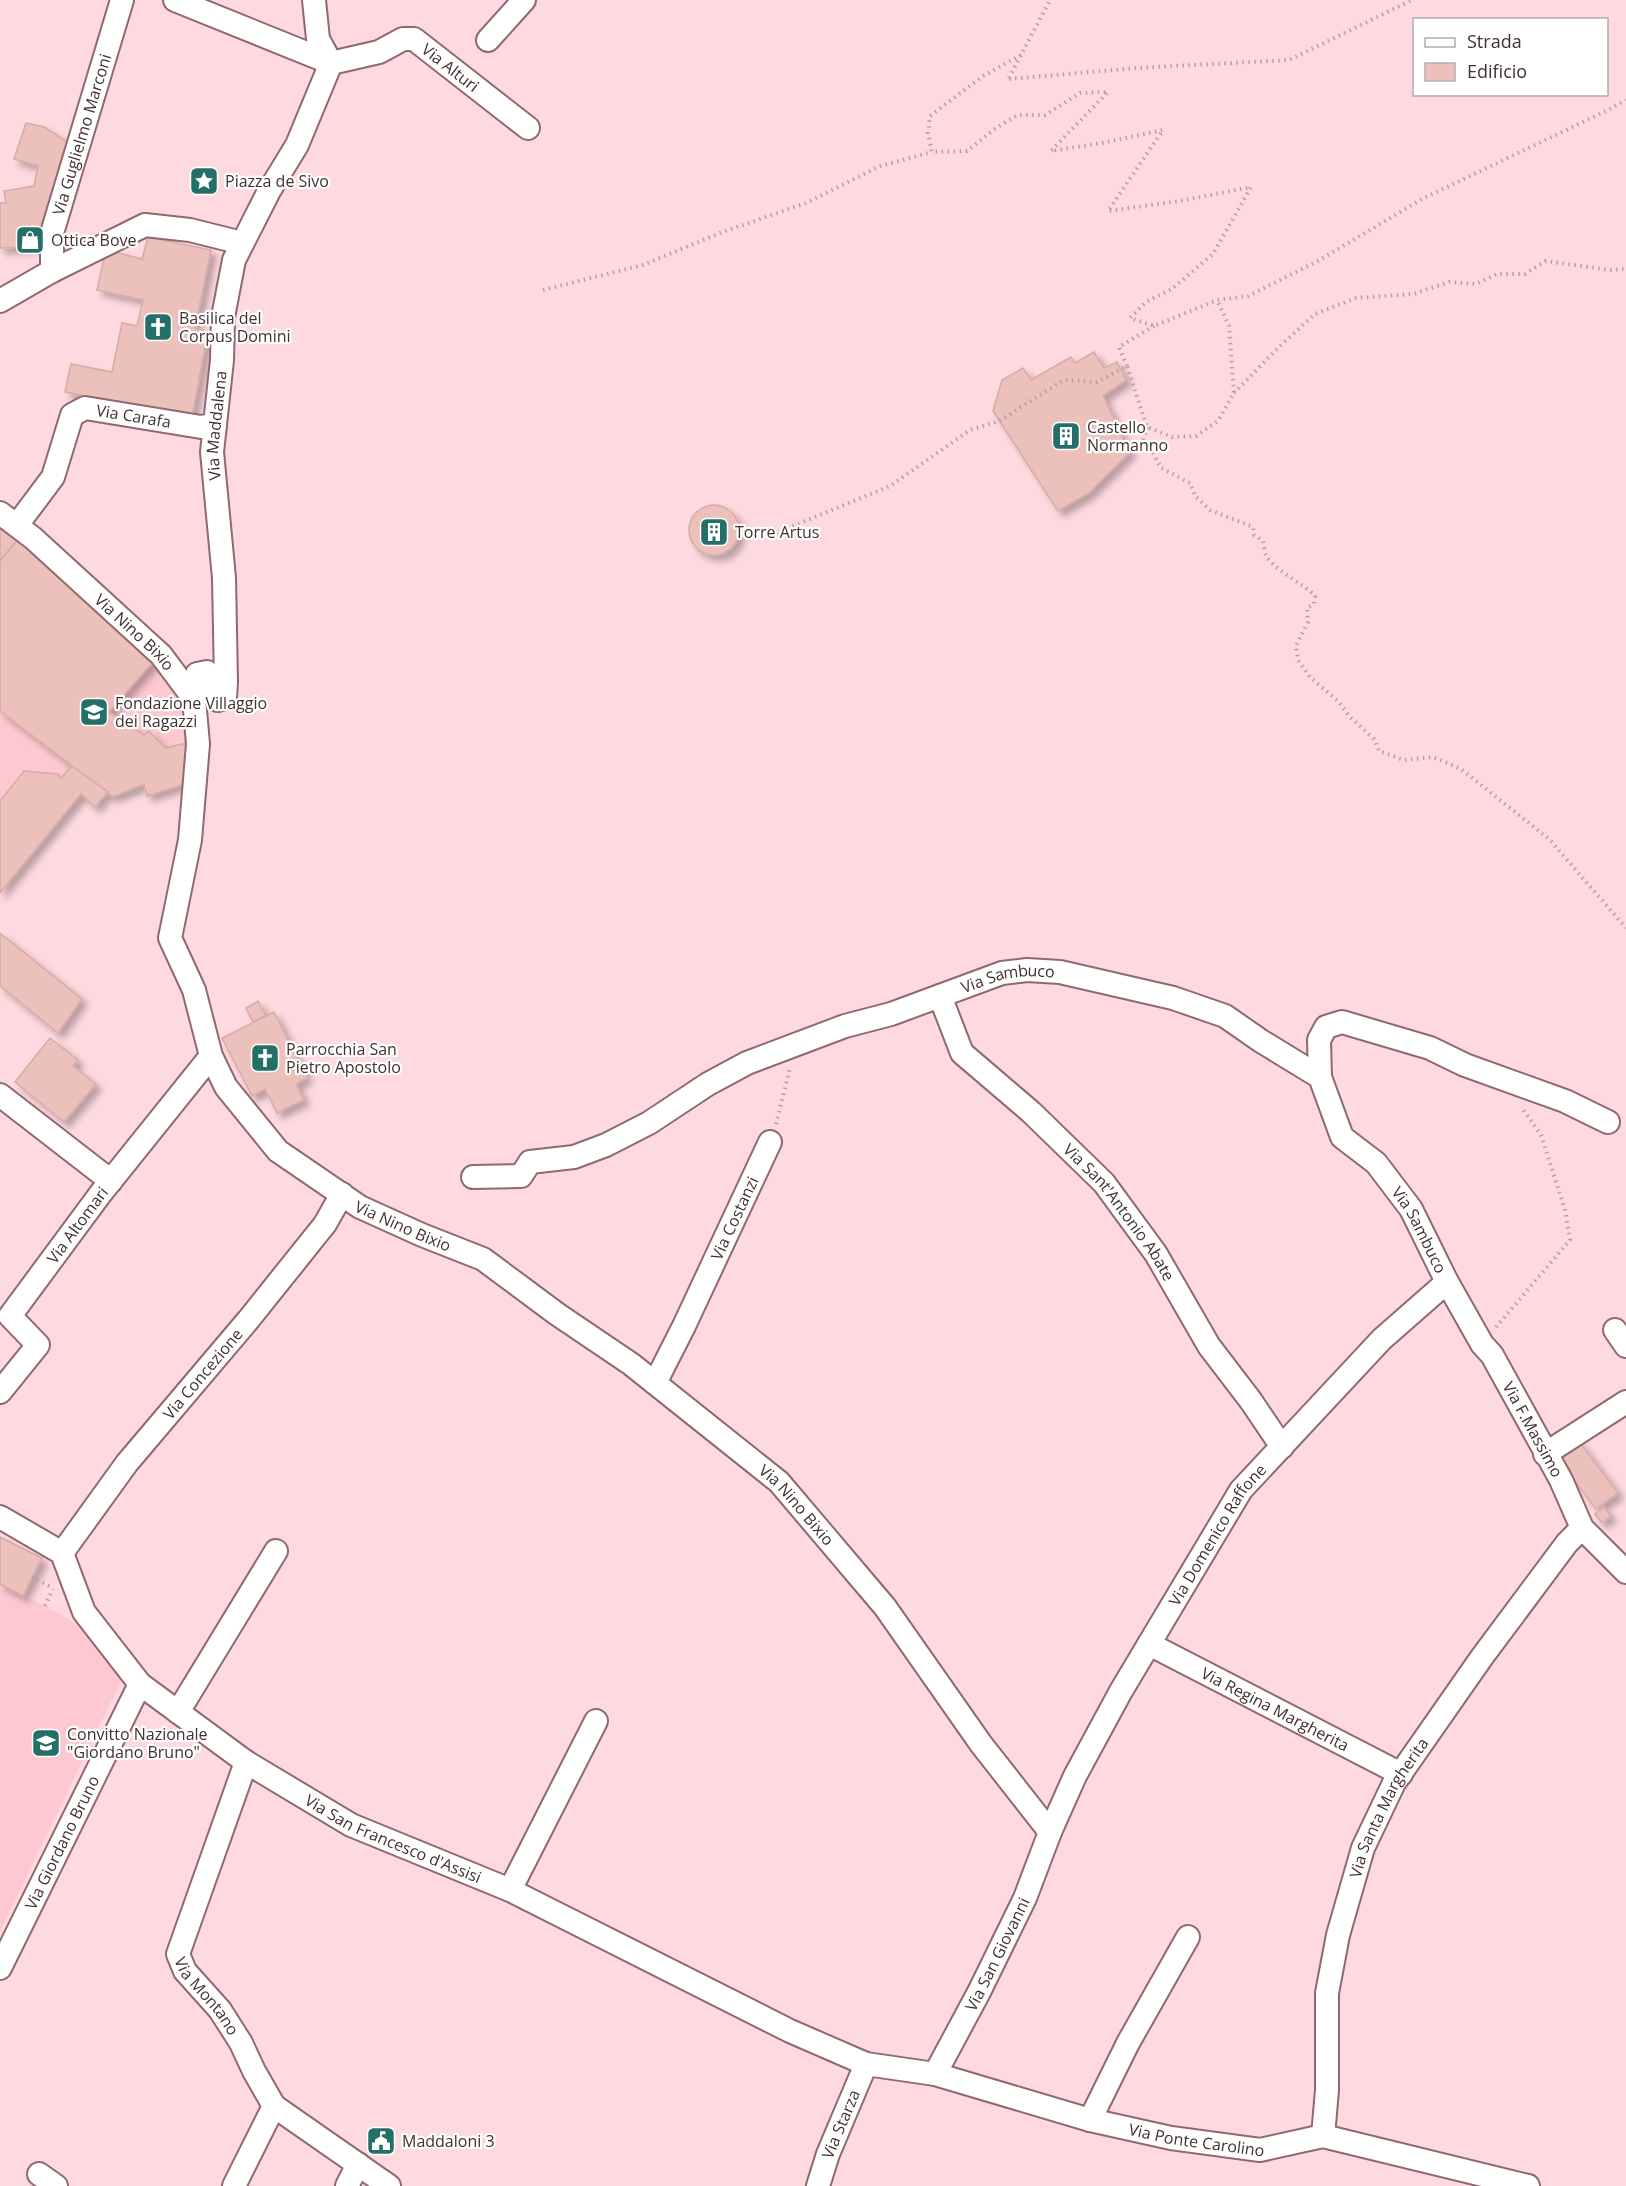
<svg xmlns="http://www.w3.org/2000/svg" width="1626" height="2186" font-family="'Open Sans',sans-serif">
	<style>
		.built { fill: #fdc8d0 }
		.building { fill: #edc1bb; stroke: #d6aba5; stroke-width: 1.5; filter: url(#shadow) }
		.lines { fill: none; stroke-linecap: round; stroke-linejoin: round }
		.minor-casing { stroke: #90696f; stroke-width: 26 }
		.path { stroke: #bb9da2; stroke-width: 4; stroke-dasharray: 1.5 4.5; stroke-linecap: butt }
		.minor { stroke: #fff; stroke-width: 22 }
		.labels { text-anchor: middle; stroke-width: 4.5; stroke-linejoin: round; paint-order: stroke }
		.street-label { font-size: 16px; fill: #413032; stroke: #fff }
		.poi-label { font-size: 16px; fill: #413032; stroke: #fff; text-anchor: start }
	</style>
	<defs>
		<filter id="shadow"><feDropShadow dx="5.5" dy="5.5" stdDeviation="3" flood-color="#0004"/></filter>
	</defs>
	<rect width="100%" height="100%" fill="#fed9df"/>
	<!-- built -->
	<g class="built">
		<polygon points="0,561 153,662 183,695 188,721 185,784 147,796 144,784 113,797 108,792 95,807 81,795 0,893"/>
		<polygon points="0,1584 51,1609 94,1634 124,1675 0,1931"/>
	</g>
	<!-- building -->
	<g class="building">
		<polygon points="26,123 44,127 71,144 43,246 0,248 0,203 6,203 4,191 34,186 38,166 14,159"/>
		<polygon points="148,237 211,250 195,328 208,332 192,417 65,392 71,364 112,372 122,323 137,326 143,300 97,290 106,250 142,259"/>
		<polygon points="1094,352 1104,368 1117,362 1126,380 1103,396 1130,452 1089,493 1058,511 993,411 1002,380 1023,368 1031,380 1071,357 1075,363"/>
		<circle cx="714" cy="530" r="25"/>
		<polygon points="0,527 20,537 0,561"/>
		<polygon points="20,537 153,662 109,712 144,735 149,731 165,748 187,743 185,784 147,796 144,784 113,797 0,711 0,561"/>
		<polygon points="72,766 108,792 95,807 81,794 0,893 0,801 24,771 57,774 61,778"/>
		<polygon points="0,933 82,999 58,1033 0,986"/>
		<polygon points="258,1001 266,1016 253,1022 246,1008"/>
		<polygon points="274,1012 307,1078 296,1084 304,1100 277,1113 265,1089 252,1096 222,1038"/>
		<polygon points="50,1038 78,1060 73,1066 96,1084 64,1122 15,1082"/>
		<polygon points="1578,1440 1618,1493 1596,1509 1556,1456"/>
		<polygon points="1604,1507 1611,1516 1602,1523 1595,1514"/>
		<polygon points="0,1537 42,1558 23,1596 0,1584"/>
	</g>
	<g class="lines">
		<!-- minor casing -->
		<g class="minor-casing">
			<g id="minor">
				<path id="s1" d="M175 0 331 63 379 52 403 39H414L528 128"/>
				<polyline points="488,40 524,0"/>
				<path id="s2" d="M52 271V233L122 0"/>
				<polyline points="0,301 52,271 145,225 190,230 242,243"/>
				<path id="s3" d="M0 513 33 538 161 655 194 699 198 744 190 840 170 938 194 990 211 1056 226 1087 278 1151 360 1207 422 1235 483 1259 557 1314 631 1364 779 1482 885 1607 981 1744 1050 1832"/>
				<path id="s4" d="M17 525 53 477 72 415 85 408 201 427 215 425"/>
				<path id="s5" d="M194 699 197 674 207 672 218 700 225 698 226 682 224 578 212 452 222 360 223 317 234 260 269 191 297 145 331 63 318 39 314 0"/>
				<path id="s6" d="M940 996 962 1053 1031 1112 1104 1183 1156 1254 1209 1346 1251 1401 1282 1447"/>
				<polyline points="1320,1077 1319,1040 1326,1027 1342,1022 1430,1048 1465,1065 1565,1101 1608,1122"/>
				<polyline points="0,1095 111,1181"/>
				<path id="s7" d="M473 1177 521 1176 530 1162 574 1157 606 1145 649 1123 708 1084 747 1063 845 1026 891 1014 1002 973 1027 970 1060 972 1173 998 1225 1016 1261 1041 1320 1077 1342 1137 1376 1163 1411 1209 1447 1282 1482 1344 1492 1355 1561 1480 1582 1528 1626 1572"/>
				<polyline points="1615,1330 1626,1346"/>
				<path id="s8" d="M655 1383 684 1326 770 1142"/>
				<path id="s9" d="M0 1392 38 1345 10 1316 101 1193 211 1056"/>
				<polyline points="1545,1454 1626,1402"/>
				<path id="s10" d="M0 1517 62 1553 84 1612 140 1684 246 1762 351 1825 510 1890 790 2031 866 2064 935 2074 1090 2120 1171 2138 1260 2150 1323 2136 1528 2186"/>
				<path id="s11" d="M62 1553 127 1463 249 1319 325 1224 342 1194"/>
				<path id="s12" d="M1149 1644 1401 1774"/>
				<polyline points="178,1712 276,1551"/>
				<path id="s13" d="M246 1762 178 1954 185 1971 220 2010 241 2043 254 2071 274 2106 389 2186"/>
				<polyline points="510,1890 596,1721"/>
				<path id="s14" d="M0 1968 140 1684"/>
				<path id="s15" d="M935 2074 979 1992 1025 1898 1050 1832 1075 1776 1121 1691 1241 1490 1382 1339 1447 1282"/>
				<polyline points="1090,2120 1128,2043 1188,1937"/>
				<path id="s16" d="M1323 2136 1327 2090V1993L1338 1935 1363 1848 1394 1783 1482 1657 1567 1543 1582 1528"/>
				<polyline points="39,2174 56,2186"/>
				<polyline points="234,2186 274,2106"/>
				<polyline points="347,2186 358,2164"/>
				<path id="s17" d="M818 2186 828 2154 866 2064"/>
			</g>
		</g>
		<!-- path -->
		<g class="path">
			<polyline points="1021,55 983,76 930,116 928,133 932,152 967,151 996,128 1018,115 1045,115 1080,93 1108,92 1051,151 1102,143 1163,130 1108,211 1180,201 1251,187 1213,254 1172,289 1146,302 1130,318 1154,326 1217,300 1248,296 1318,261 1422,199 1610,109 1626,100"/>
			<polyline points="1009,78 1050,0"/>
			<polyline points="1009,79 1137,68 1289,60 1412,0"/>
			<polyline points="543,290 643,265 720,233 806,203 880,166 932,152"/>
			<polyline points="1127,366 1119,347 1154,326"/>
			<polyline points="1234,393 1279,347 1315,314 1356,298 1413,294 1449,282 1476,284 1497,274 1525,274 1546,261 1609,270 1626,269"/>
			<path d="M1147 427 1143 441 1153 453 1161 468 1190 483 1195 496 1210 510 1253 527 1254 535 1263 541C1264 545 1264 551 1266 555 1272 569 1303 583 1315 596L1314 604 1307 608 1308 622 1296 646 1298 660 1310 677 1339 702 1349 716 1374 739 1379 751 1404 760 1433 757 1461 769 1549 839 1626 928"/>
			<polyline points="776,533 890,486 970,430 999,421 1064,380 1097,382 1127,366 1147,427 1172,437 1196,436 1218,421 1234,393 1229,326 1217,300"/>
			<polyline points="776,1124 790,1068"/>
			<polyline points="1496,1327 1570,1240 1565,1210 1541,1135 1522,1108"/>
			<polyline points="32,1577 53,1588"/>
			<polyline points="45,1606 53,1589"/>
		</g>
		<!-- minor -->
		<use href="#minor" class="minor"/>
	</g>
	<!-- icons -->
	<defs>
		<g id="sight-square" transform="scale(1.5)"><rect x="-9" y="-9" width="18" height="18" rx="4" fill="#256f69" stroke="#fff"/><path d="M0-6L1.8-2.2L6-1.7L2.9 1.2L3.7 5.4L0 3.3L-3.7 5.4L-2.9 1.2L-6-1.7L-1.8-2.2Z" fill="#fff"/></g>
		<g id="shop-square" transform="scale(1.5)"><rect x="-9" y="-9" width="18" height="18" rx="4" fill="#256f69" stroke="#fff"/><path d="M-5-2.5h2.3a2.7 3.5 0 0 1 5.4 0H5L5.5 6h-11ZM-1.5-2.5h3a1.5 2.3 0 0 0-3 0Z" fill="#fff"/></g>
		<g id="church-square" transform="scale(1.5)"><rect x="-9" y="-9" width="18" height="18" rx="4" fill="#256f69" stroke="#fff"/><path d="M-1.2-6h2.4v3.5h3.3v2.4h-3.3V6h-2.4V-.1h-3.3v-2.4h3.3Z" fill="#fff"/></g>
		<g id="building-square" transform="scale(1.5)"><rect x="-9" y="-9" width="18" height="18" rx="4" fill="#256f69" stroke="#fff"/><path d="M-4-6H4V6H1V3H-1V6H-4ZM-2.5-4.3h1.7v1.8h-1.7ZM.8-4.3h1.7v1.8H.8ZM-2.5-1h1.7V.8h-1.7ZM.8-1h1.7V.8H.8Z" fill="#fff"/></g>
		<g id="school-square" transform="scale(1.5)"><rect x="-9" y="-9" width="18" height="18" rx="4" fill="#256f69" stroke="#fff"/><path d="M0-5L7-2L0 1L-7-2ZM-4 1L0 2.5L4 1V4Q0 6-4 4Z" fill="#fff"/></g>
		<g id="civic-square" transform="scale(1.5)"><rect x="-9" y="-9" width="18" height="18" rx="4" fill="#256f69" stroke="#fff"/><path d="M-.6-6.5H3V-4.5H.6V-3L4-1V1h2V6H-6V1h2V-1L-.6-3ZM-1.2 2.5V6h2.4V2.5Z" fill="#fff"/></g>
	</defs>
	<g fill-rule="evenodd">
		<use href="#sight-square" x="204" y="181"/>
		<use href="#shop-square" x="30" y="240"/>
		<use href="#church-square" x="158" y="327"/>
		<use href="#building-square" x="1066" y="436"/>
		<use href="#building-square" x="714" y="532"/>
		<use href="#school-square" x="94" y="712"/>
		<use href="#church-square" x="265" y="1058"/>
		<use href="#school-square" x="46" y="1743"/>
		<use href="#civic-square" x="381" y="2141"/>
	</g>
	<g class="labels">
		<!-- street labels -->
		<g class="street-label">
			<text dy="6" stroke="none"><textPath href="#s1" startOffset="302">Via Alturi</textPath></text>
			<text dy="6" stroke="none"><textPath href="#s2" startOffset="141">Via Guglielmo Marconi</textPath></text>
			<text dy="6" stroke="none"><textPath href="#s4" startOffset="189">Via Carafa</textPath></text>
			<text dy="6" stroke="none"><textPath href="#s5" startOffset="346">Via Maddalena</textPath></text>
			<text dy="6" stroke="none"><textPath href="#s3" startOffset="180">Via Nino Bixio</textPath></text>
			<text dy="6" stroke="none"><textPath href="#s7" startOffset="582">Via Sambuco</textPath></text>
			<text dy="6" stroke="none"><textPath href="#s6" startOffset="286">Via Sant'Antonio Abate</textPath></text>
			<text dy="6" stroke="none"><textPath href="#s8" startOffset="183">Via Costanzi</textPath></text>
			<text dy="6" stroke="none"><textPath href="#s9" startOffset="214">Via Altomari</textPath></text>
			<text dy="6" stroke="none"><textPath href="#s3" startOffset="900">Via Nino Bixio</textPath></text>
			<text dy="6" stroke="none"><textPath href="#s7" startOffset="1106">Via Sambuco</textPath></text>
			<text dy="6" stroke="none"><textPath href="#s11" startOffset="228">Via Concezione</textPath></text>
			<text dy="6" stroke="none"><textPath href="#s7" startOffset="1336">Via F.Massimo</textPath></text>
			<text dy="6" stroke="none"><textPath href="#s3" startOffset="1386">Via Nino Bixio</textPath></text>
			<text dy="6" stroke="none"><textPath href="#s15" startOffset="610">Via Domenico Raffone</textPath></text>
			<text dy="6" stroke="none"><textPath href="#s12" startOffset="142">Via Regina Margherita</textPath></text>
			<text dy="6" stroke="none"><textPath href="#s16" startOffset="340">Via Santa Margherita</textPath></text>
			<text dy="6" stroke="none"><textPath href="#s10" startOffset="524">Via San Francesco d'Assisi</textPath></text>
			<text dy="6" stroke="none"><textPath href="#s14" startOffset="140">Via Giordano Bruno</textPath></text>
			<text dy="6" stroke="none"><textPath href="#s15" startOffset="135">Via San Giovanni</textPath></text>
			<text dy="6" stroke="none"><textPath href="#s13" startOffset="255">Via Montano</textPath></text>
			<text dy="6" stroke="none"><textPath href="#s17" startOffset="66">Via Starza</textPath></text>
			<text dy="6" stroke="none"><textPath href="#s10" startOffset="1388">Via Ponte Carolino</textPath></text>
		</g>
		<!-- poi labels -->
		<g class="poi-label">
			<text x="225" y="187">Piazza de Sivo</text>
			<text x="51" y="246">Ottica Bove</text>
			<text x="179" y="324">Basilica del<tspan x="179" dy="18">Corpus Domini</tspan></text>
			<text x="1087" y="433">Castello<tspan x="1087" dy="18">Normanno</tspan></text>
			<text x="735" y="538">Torre Artus</text>
			<text x="115" y="709">Fondazione Villaggio<tspan x="115" dy="18">dei Ragazzi</tspan></text>
			<text x="286" y="1055">Parrocchia San<tspan x="286" dy="18">Pietro Apostolo</tspan></text>
			<text x="67" y="1740">Convitto Nazionale<tspan x="67" dy="18">"Giordano Bruno"</tspan></text>
			<text x="402" y="2147">Maddaloni 3</text>
		</g>
	</g>
	<!-- legend -->
	<rect x="1413" y="18" width="195" height="78" fill="#ffffff" stroke="#b3acad" stroke-width="1.5"/>
	<rect x="1425" y="38" width="30" height="9" fill="#ffffff" stroke="#b3acad" stroke-width="1.5"/>
	<text x="1467" y="48" font-size="18" fill="#413032">Strada</text>
	<rect x="1425" y="63" width="30" height="18" fill="#edc1bb" stroke="#b3acad" stroke-width="1.5"/>
	<text x="1467" y="78" font-size="18" fill="#413032">Edificio</text>
</svg>
